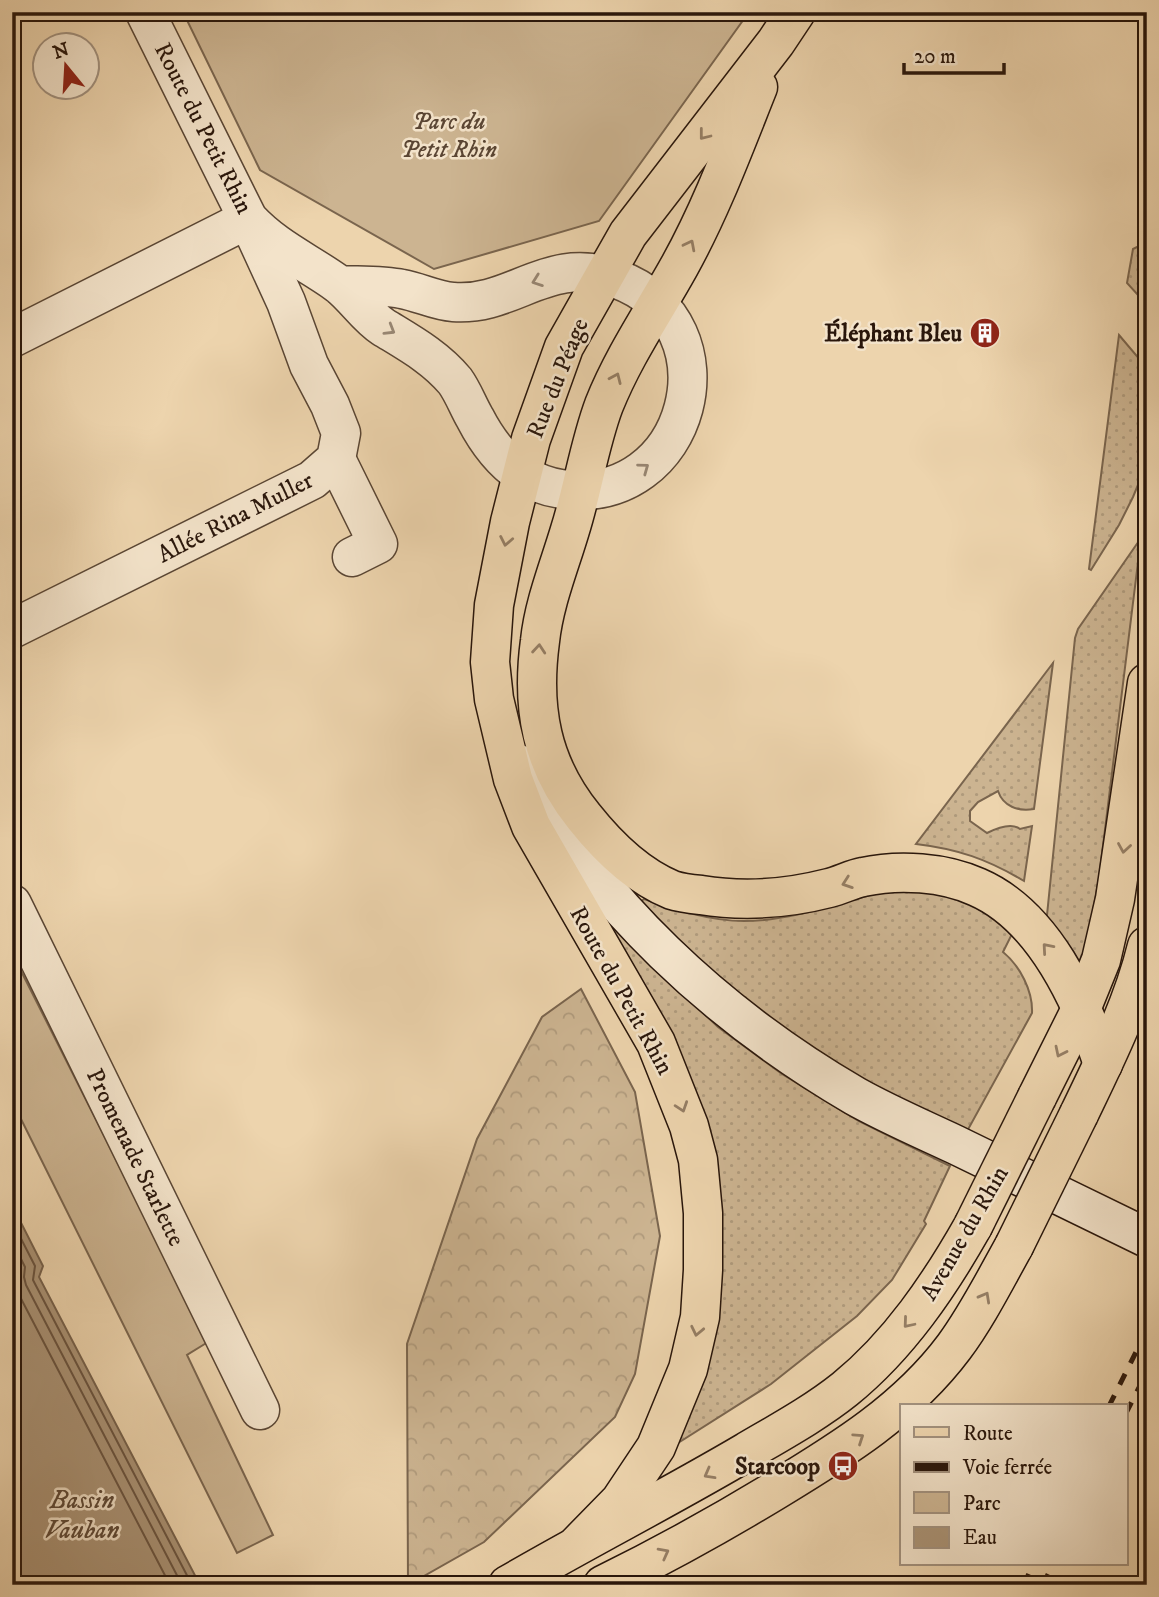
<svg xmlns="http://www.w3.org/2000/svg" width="1159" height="1597" font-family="'IM FELL DW Pica',serif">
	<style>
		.grass { fill: url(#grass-dots); stroke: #7a654e; stroke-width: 2 }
		.forest { fill: url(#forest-crowns); stroke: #7a654e; stroke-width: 2 }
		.park { fill: #ccb491; stroke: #7a654e; stroke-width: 2 }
		.water { fill: #aa9376; stroke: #76614b; stroke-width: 2 }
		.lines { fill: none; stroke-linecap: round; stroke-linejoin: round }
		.shore { stroke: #6a5440; stroke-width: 2 }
		.minor-casing { stroke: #5a4634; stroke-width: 41 }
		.secondary-casing { stroke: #29160b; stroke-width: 41 }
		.primary-casing { stroke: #29160b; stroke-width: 41 }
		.minor { stroke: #f3e3ca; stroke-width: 38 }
		.secondary { stroke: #f3e3ca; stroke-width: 38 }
		.primary { stroke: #edd4ad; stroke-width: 38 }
		.rail { stroke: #29160b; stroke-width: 5; stroke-dasharray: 12 12; stroke-linecap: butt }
		.primary-bridge-casing { stroke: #29160b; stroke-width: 41; stroke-linecap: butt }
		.primary-bridge { stroke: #edd4ad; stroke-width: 38 }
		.oneway { stroke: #957e64 }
		.oneway2 { stroke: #988774 }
		.labels { text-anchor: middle; stroke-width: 5; stroke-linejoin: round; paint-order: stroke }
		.park-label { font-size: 24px; font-style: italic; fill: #5a4533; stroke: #f3e3ca }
		.street-label { font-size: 24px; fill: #29160b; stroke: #f3e3ca }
		.poi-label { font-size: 24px; font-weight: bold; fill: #29160b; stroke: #f3e3ca; text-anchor: end }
		.water-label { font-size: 26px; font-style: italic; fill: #5d4836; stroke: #f3e3ca }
	</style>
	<defs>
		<pattern id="grass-dots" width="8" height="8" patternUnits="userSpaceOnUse" patternTransform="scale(1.75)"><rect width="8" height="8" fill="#ccb491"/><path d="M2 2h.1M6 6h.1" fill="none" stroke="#af9a7c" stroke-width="1.8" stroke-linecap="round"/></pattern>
		<pattern id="forest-crowns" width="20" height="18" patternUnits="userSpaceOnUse" patternTransform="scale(1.75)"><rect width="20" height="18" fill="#ccb491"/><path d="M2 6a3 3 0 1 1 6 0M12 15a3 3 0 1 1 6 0" fill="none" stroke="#af9a7c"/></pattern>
	</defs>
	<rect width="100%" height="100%" fill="#edd4ad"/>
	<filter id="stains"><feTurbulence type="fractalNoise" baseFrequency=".00286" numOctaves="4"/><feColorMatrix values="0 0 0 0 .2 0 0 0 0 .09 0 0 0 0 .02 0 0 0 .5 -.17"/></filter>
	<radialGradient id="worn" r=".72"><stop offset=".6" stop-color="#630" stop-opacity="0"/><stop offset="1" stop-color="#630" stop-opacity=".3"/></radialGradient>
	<!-- grass -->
	<g class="grass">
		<polygon points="1147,242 1147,305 1127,283 1133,249"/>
		<polygon points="1119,335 1147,368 1147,463 1133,497 1119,525 1091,570 1089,569"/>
		<polygon points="1141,538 1099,878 1087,943 1076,971 1046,925 1075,638 1078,629"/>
		<path d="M1053 663 1034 809C1018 812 1003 806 998 791L978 802 970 811V821L987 833C997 828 1011 822 1020 829L1032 826 1024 881C987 859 958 849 916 844Z"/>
		<path d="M892 889 955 895 1014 930 1003 952C1020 966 1033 991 1032 1013L965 1135 899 1103 727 992 640 902 644 899C676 910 710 921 744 921 794 921 844 901 892 889Z"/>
		<polygon points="608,922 718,1027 782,1074 859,1121 950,1166 924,1221 926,1224 892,1280 857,1316 771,1384 678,1443 712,1244"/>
	</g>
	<!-- forest -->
	<polygon class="forest" points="581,989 635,1092 660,1236 635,1374 615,1417 484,1542 408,1585 407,1344 477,1139 542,1017"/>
	<!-- park -->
	<g class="park">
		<polygon points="183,12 749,12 599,221 434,269 260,170"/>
		<polygon points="12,953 208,1342 187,1355 273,1535 237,1553 12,1101"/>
	</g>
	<!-- water -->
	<polygon class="water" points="12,1205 43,1266 39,1277 200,1585 12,1585"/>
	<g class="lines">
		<!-- shore -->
		<g class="shore">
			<polyline points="12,1221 35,1266 33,1280 192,1585"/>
			<polyline points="12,1241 25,1267 24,1277 26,1285 182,1585"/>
			<polyline points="12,1264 16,1289 170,1585"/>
		</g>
		<!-- minor casing -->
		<g class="minor-casing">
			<g id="minor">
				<path d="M145 12 248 219C276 249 306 261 338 284 354 296 366 316 383 327 409 343 435 357 455 381 463 392 468 406 475 418 493 453 520 483 561 489 691 508 739 324 617 279 547 254 514 307 453 302 436 301 419 292 402 289 382 285 360 286 339 285"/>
				<polyline points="12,338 248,219"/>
				<polyline points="336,459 378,544 352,557"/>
				<polyline points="12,629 312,480 336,459 341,433 330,405 309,365 286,302 252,228"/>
				<polyline points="12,904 260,1410"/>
			</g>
		</g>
		<!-- secondary casing -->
		<g class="secondary-casing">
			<path id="secondary" d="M519 764C596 904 718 1016 855 1096 887 1114 922 1129 956 1145 1019 1176 1083 1207 1147 1238"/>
		</g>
		<!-- primary casing -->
		<g class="primary-casing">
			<g id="primary">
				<path d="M758 87C734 147 711 209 680 265 654 312 624 355 604 405 589 445 583 489 570 530 559 567 544 603 540 641 531 708 541 764 584 817 607 846 638 876 672 890 681 893 691 894 701 895 744 902 786 899 829 888 841 885 852 879 863 877 899 869 944 872 977 887 1044 916 1081 999 1103 1064"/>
				<polyline points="1037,1097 1082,1007 1101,960 1115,899 1147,683"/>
				<path d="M1079 1114C1105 1060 1133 1004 1147 946"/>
				<polyline points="578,1544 620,1501 656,1447 688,1369 700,1317 703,1270 703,1213 698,1160 689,1126 656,1043 531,826 513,779 494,699 490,662 494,605 510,522 531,439 564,347 628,234 776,42 796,12"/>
				<path d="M508 1585C587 1539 668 1498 746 1452 780 1432 815 1413 845 1389 899 1345 939 1286 973 1226"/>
				<path d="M603 1585C662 1556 720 1524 776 1490 842 1450 907 1410 954 1347 977 1316 995 1280 1014 1246"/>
			</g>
		</g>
		<!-- minor -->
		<use href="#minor" class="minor"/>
		<!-- secondary -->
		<use href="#secondary" class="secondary"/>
		<!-- primary -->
		<use href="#primary" class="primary"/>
		<!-- rail -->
		<g class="rail">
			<polyline points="1109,1406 1147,1330"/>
			<polyline points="1126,1413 1147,1372"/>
			<polyline points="1024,1585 1033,1564"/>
			<polyline points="1043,1585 1053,1564"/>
		</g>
		<!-- primary-bridge casing -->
		<g class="primary-bridge-casing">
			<g id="primary-bridge">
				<polyline points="973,1226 1037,1097"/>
				<polyline points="1014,1246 1079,1114"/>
			</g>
		</g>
		<!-- primary-bridge -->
		<use href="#primary-bridge" class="primary-bridge"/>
	</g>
	<!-- one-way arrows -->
	<defs><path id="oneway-chevron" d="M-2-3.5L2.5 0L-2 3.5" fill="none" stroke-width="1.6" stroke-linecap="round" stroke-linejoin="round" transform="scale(1.75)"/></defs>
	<g class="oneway">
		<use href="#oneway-chevron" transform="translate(704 135) rotate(128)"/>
		<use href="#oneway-chevron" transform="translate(690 245) rotate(-63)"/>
		<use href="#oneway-chevron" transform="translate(616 378) rotate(-66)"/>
		<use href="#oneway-chevron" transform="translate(506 541) rotate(101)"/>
		<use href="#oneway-chevron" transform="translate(539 649) rotate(-85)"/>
		<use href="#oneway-chevron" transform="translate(1124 848) rotate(99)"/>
		<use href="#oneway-chevron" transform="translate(847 883) rotate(161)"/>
		<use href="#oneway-chevron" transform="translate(1047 948) rotate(-131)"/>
		<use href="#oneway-chevron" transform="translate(1060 1052) rotate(116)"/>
		<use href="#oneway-chevron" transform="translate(682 1107) rotate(71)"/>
		<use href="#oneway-chevron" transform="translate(985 1297) rotate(-61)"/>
		<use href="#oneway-chevron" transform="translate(908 1323) rotate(130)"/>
		<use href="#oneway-chevron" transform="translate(697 1331) rotate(102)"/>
		<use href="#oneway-chevron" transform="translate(859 1438) rotate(-34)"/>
		<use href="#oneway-chevron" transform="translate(709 1474) rotate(151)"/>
		<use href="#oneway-chevron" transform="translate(664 1553) rotate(-28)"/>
	</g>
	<g class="oneway2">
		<use href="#oneway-chevron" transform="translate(537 281) rotate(160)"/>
		<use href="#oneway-chevron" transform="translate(390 330) rotate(31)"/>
		<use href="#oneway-chevron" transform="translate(644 468) rotate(-36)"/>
	</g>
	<!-- icons -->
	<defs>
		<g id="building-disc" transform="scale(1.575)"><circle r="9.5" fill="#8f2418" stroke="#f3e3ca"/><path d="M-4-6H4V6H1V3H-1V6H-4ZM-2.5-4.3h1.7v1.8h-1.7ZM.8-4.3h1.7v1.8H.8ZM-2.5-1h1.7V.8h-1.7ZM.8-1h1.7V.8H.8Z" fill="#fff"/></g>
		<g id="bus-disc" transform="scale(1.575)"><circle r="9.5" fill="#8f2418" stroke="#f3e3ca"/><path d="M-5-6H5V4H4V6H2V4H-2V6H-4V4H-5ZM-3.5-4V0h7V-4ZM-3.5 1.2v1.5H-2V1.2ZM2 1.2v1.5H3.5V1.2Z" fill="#fff"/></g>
	</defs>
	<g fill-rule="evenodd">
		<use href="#building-disc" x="985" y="333"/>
		<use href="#bus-disc" x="843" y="1466"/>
	</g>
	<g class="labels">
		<!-- park labels -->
		<g class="park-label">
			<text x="449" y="129">Parc du<tspan x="449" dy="28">Petit Rhin</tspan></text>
		</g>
		<!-- street labels -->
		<g class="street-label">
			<text transform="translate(204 128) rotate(63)" y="8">Route du Petit Rhin</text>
			<text transform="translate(557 378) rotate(-68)" y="8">Rue du Péage</text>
			<text transform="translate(235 517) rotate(-27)" y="8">Allée Rina Muller</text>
			<text transform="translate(622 990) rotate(61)" y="8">Route du Petit Rhin</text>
			<text transform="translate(136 1157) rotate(64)" y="8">Promenade Starlette</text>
			<text transform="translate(964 1233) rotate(-60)" y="8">Avenue du Rhin</text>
		</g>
		<!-- poi labels -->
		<g class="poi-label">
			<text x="962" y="341">Éléphant Bleu</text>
			<text x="820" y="1474">Starcoop</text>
		</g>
		<!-- water labels -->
		<g class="water-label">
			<text x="82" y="1508">Bassin<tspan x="82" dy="30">Vauban</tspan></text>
		</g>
	</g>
	<!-- margin -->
	<rect width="1159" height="1597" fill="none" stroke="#edd4ad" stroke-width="42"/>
	<rect x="14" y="14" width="1131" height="1569" fill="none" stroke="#29160b" stroke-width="3.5"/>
	<rect x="21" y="21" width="1117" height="1555" fill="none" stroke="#29160b" stroke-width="2"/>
	<!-- legend -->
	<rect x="900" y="1404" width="228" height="161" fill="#f3e3ca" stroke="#a2917e" stroke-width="2"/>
	<rect x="914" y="1427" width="35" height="10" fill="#edd4ad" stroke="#a2917e" stroke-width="2"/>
	<text x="963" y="1440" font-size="21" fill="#29160b">Route</text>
	<rect x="914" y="1462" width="35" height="10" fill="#29160b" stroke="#a2917e" stroke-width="2"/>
	<text x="963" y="1474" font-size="21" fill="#29160b">Voie ferrée</text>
	<rect x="914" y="1492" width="35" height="21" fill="#ccb491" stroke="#a2917e" stroke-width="2"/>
	<text x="963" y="1510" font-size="21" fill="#29160b">Parc</text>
	<rect x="914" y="1527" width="35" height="21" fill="#aa9376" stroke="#a2917e" stroke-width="2"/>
	<text x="963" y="1544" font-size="21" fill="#29160b">Eau</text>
	<!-- north arrow -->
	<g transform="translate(66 66) rotate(342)"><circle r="33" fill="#f3e3ca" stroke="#a2917e" stroke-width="2"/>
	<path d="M0-5L12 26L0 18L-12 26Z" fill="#8f2418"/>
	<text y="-10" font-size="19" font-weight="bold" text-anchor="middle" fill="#29160b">N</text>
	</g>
	<!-- scale -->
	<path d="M904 63v10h100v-10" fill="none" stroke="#29160b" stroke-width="3.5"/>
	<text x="914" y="63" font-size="21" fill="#29160b" stroke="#f3e3ca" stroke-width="5" paint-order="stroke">20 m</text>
	<rect width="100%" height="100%" filter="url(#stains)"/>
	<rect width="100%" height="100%" fill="url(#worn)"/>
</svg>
